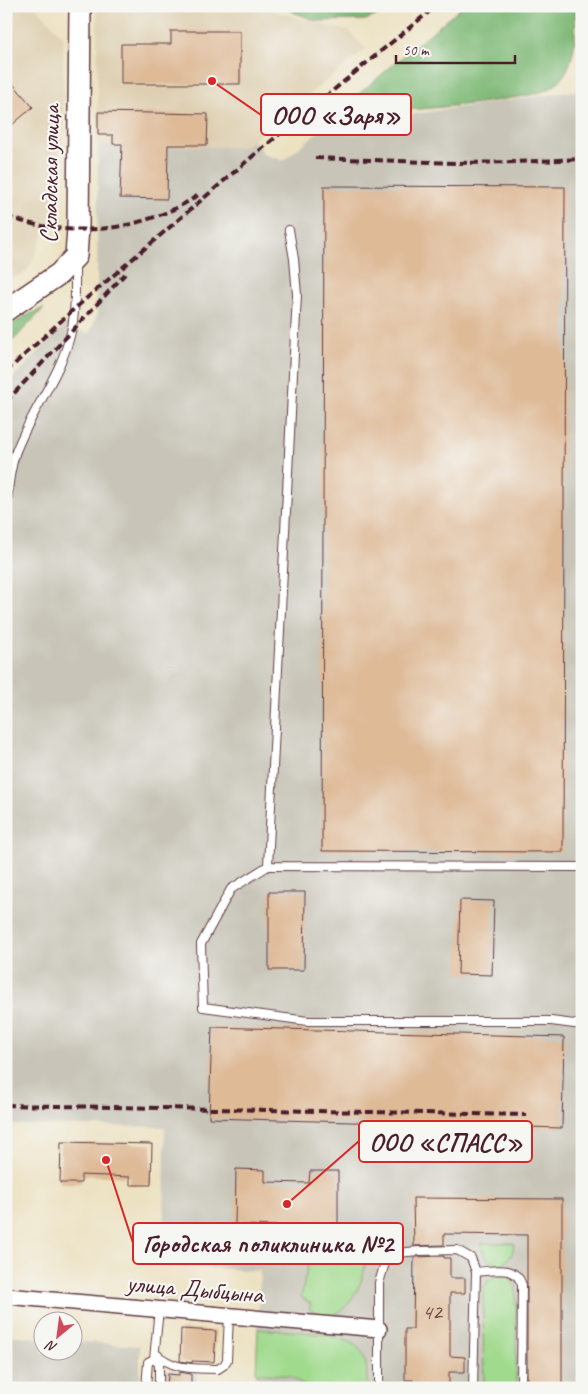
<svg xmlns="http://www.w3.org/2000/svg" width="588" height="1394" font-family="Caveat,sans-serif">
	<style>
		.built { fill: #decfb1 }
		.industrial { fill: #c8c4b8 }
		.green { fill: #a0da8d; stroke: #757c5c }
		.forest { fill: #80ba78; stroke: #656c52 }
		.building { fill: #deba97 }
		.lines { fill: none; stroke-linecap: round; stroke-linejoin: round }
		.lane-casing { stroke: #623c42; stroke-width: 10 }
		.street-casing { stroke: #623c42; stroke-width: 18 }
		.secondary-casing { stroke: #623c42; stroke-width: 24 }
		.lane { stroke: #fff; stroke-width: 8 }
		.street { stroke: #fff; stroke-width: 15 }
		.secondary { stroke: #fff; stroke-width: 21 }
		.rail { stroke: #4a1f2b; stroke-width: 4; stroke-dasharray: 8 4; stroke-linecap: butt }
		.labels { text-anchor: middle; stroke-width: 4.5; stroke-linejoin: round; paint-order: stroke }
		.number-label { font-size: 22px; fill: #6f4646 }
		.street-label { font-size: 25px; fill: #4a1f2b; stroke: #f6f6f2 }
		.leader { fill: none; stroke: #d62828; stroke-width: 2 }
		.callout-dot { fill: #d62828; stroke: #f6f6f2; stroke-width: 2 }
		.callout { fill: #f6f6f2; stroke: #d62828; stroke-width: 2 }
		.callout-label { font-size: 26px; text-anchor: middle; font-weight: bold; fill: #4a1f2b }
	</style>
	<rect width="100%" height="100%" fill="#f6f6f2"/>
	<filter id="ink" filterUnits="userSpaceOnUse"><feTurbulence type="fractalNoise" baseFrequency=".02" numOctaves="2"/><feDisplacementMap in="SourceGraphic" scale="10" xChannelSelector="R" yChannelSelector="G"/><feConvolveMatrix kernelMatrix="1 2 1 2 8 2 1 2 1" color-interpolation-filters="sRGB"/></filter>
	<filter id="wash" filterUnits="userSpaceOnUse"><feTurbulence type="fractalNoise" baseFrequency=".0096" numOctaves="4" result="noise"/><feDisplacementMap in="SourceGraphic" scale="20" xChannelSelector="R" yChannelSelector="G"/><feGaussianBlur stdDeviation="1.12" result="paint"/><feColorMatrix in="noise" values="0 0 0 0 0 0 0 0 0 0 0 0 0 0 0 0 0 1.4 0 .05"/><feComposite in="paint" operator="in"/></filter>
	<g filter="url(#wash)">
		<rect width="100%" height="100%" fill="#ece1c1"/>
		<!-- built -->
		<g class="built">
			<polygon points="6,6 35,6 63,37 63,127 54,211 27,272 6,281"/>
			<polygon points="97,6 269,6 269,10 349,31 366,49 244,147 98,145"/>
		</g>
		<!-- industrial -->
		<polygon class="industrial" points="582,90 582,1388 6,1388 6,1335 42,1338 42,1352 72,1352 73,1341 140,1346 140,1380 164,1381 166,1370 197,1373 197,1382 256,1384 260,1271 164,1265 165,1127 9,1125 8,977 6,977 6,385 66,324 89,334 97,316 98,145 243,147 253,140 264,154 283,161 324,127"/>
		<!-- green -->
		<g class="green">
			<path d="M352 1233C356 1240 363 1248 365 1257 368 1275 349 1315 328 1316 321 1316 315 1311 309 1309L311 1304 301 1297 309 1260Z"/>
			<path d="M482 1243H514C513 1272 482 1269 482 1243Z"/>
			<polygon points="498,1275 509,1278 516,1287 516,1388 484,1388 483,1290 488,1280"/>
			<path d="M258 1329C281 1331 346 1331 360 1350 368 1360 367 1375 367 1388H308L290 1376 256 1373Z"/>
		</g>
		<!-- forest -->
		<g class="forest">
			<polygon points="289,6 394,6 388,11 365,20 316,21 293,12"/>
			<path d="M463 6H575C576 32 577 67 555 85 543 95 515 97 500 100 446 108 391 112 336 113Z"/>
			<polygon points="44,308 6,348 6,328 28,315"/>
		</g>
		<g id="blocks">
			<!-- building -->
			<g class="building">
				<polygon points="171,31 240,31 240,84 121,84 121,44 171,44"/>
				<polygon points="6,76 33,107 6,130"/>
				<polygon points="98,112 208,114 207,145 168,145 167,199 120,198 122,144 113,144 113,135 98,135"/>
				<polygon points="324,186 565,187 563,852 322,851"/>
				<polygon points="269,892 305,892 304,970 269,970"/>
				<polygon points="460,900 494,901 492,975 458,974"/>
				<polygon points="212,1027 564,1037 562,1128 209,1118"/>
				<polygon points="61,1142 152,1144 151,1185 130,1185 130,1177 107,1176 81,1175 81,1183 60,1183"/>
				<polygon points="236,1169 265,1170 265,1182 309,1183 310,1171 338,1171 338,1227 235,1225"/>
				<polygon points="413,1198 562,1199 562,1388 527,1388 527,1235 444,1234 444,1245 414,1246"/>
				<polygon points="444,1256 444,1258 450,1258 450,1278 465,1278 465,1293 450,1293 450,1356 465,1357 465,1372 449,1372 449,1388 413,1388 413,1380 405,1380 405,1329 413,1329 414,1257"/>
				<polygon points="181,1329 216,1331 214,1362 192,1361 192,1363 180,1361"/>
				<polygon points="179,1372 191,1374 191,1388 167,1388 168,1374 179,1375"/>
			</g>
		</g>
	</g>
	<g filter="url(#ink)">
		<use href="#blocks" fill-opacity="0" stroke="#623c42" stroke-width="1"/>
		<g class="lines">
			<!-- lane casing -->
			<g class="lane-casing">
				<g id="lane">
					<polyline points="289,230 294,259 297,295 268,866 582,867"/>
					<path d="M6 533C7 506 7 480 15 454 30 412 61 376 71 332 76 310 75 286 75 263"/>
					<polyline points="268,866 231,889 201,944 203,1007 308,1021 551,1021 582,1025"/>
					<path d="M476 1272C494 1271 515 1264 522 1285L521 1388"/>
					<path d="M155 1353C175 1371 193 1368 218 1369L224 1365 227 1360 229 1315"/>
					<polyline points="146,1388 148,1362 154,1359"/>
					<polyline points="159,1388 159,1364 154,1359 159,1309"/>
					<polyline points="379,1388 379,1283 384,1266 388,1258 396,1253 419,1251 457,1250 471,1258 476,1272 473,1388"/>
				</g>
			</g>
			<!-- street casing -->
			<g class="street-casing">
				<polyline id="street" points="6,1296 379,1329"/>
			</g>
			<!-- secondary casing -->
			<g class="secondary-casing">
				<polyline id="secondary" points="6,310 59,274 76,256 78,228 80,6"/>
			</g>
			<!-- lane -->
			<use href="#lane" class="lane"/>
			<!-- street -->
			<use href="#street" class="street"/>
			<!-- secondary -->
			<use href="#secondary" class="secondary"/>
			<!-- rail -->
			<g class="rail">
				<polyline points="315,158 457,163 516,162 582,159"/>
				<path d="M6 216C70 240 144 232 200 194"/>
				<polyline points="6,372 74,309 253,156 436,6"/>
				<polyline points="6,402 125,274"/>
				<polyline points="6,1105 526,1115"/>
			</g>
		</g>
	</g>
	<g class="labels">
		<!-- number labels -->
		<g class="number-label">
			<text x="432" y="1319">42</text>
		</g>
		<!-- street labels -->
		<g class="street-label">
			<text transform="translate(49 174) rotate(-89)" y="9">Складская улица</text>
			<text transform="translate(195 1288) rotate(5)" y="9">улица Дыбцына</text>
		</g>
	</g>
	<!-- callouts -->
	<path class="leader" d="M212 81L261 115M287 1204L359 1141M106 1160L133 1243"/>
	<g class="callout-dot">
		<circle cx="212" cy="81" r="5"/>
		<circle cx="287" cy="1204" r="5"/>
		<circle cx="106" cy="1160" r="5"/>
	</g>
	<g class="callout">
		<rect x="261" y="94" width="150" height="41" rx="5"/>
		<rect x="359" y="1121" width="173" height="41" rx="5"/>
		<rect x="133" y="1223" width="270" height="41" rx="5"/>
	</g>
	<g class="callout-label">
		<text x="336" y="124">ООО «Заря»</text>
		<text x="446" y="1151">ООО «СПАСС»</text>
		<text x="268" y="1252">Городская поликлиника №2</text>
	</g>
	<!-- margin -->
	<rect width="588" height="1394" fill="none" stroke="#f6f6f2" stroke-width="25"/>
	<!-- north arrow -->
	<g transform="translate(58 1336) rotate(209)"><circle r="24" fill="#f6f6f2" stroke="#b1a0a2"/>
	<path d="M0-4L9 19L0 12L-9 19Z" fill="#d1495b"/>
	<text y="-8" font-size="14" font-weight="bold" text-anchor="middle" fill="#4a1f2b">N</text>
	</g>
	<!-- scale -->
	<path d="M396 55v8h119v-8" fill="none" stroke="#4a1f2b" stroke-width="2.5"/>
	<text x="403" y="55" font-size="15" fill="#4a1f2b" stroke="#f6f6f2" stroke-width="4" paint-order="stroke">50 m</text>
</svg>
